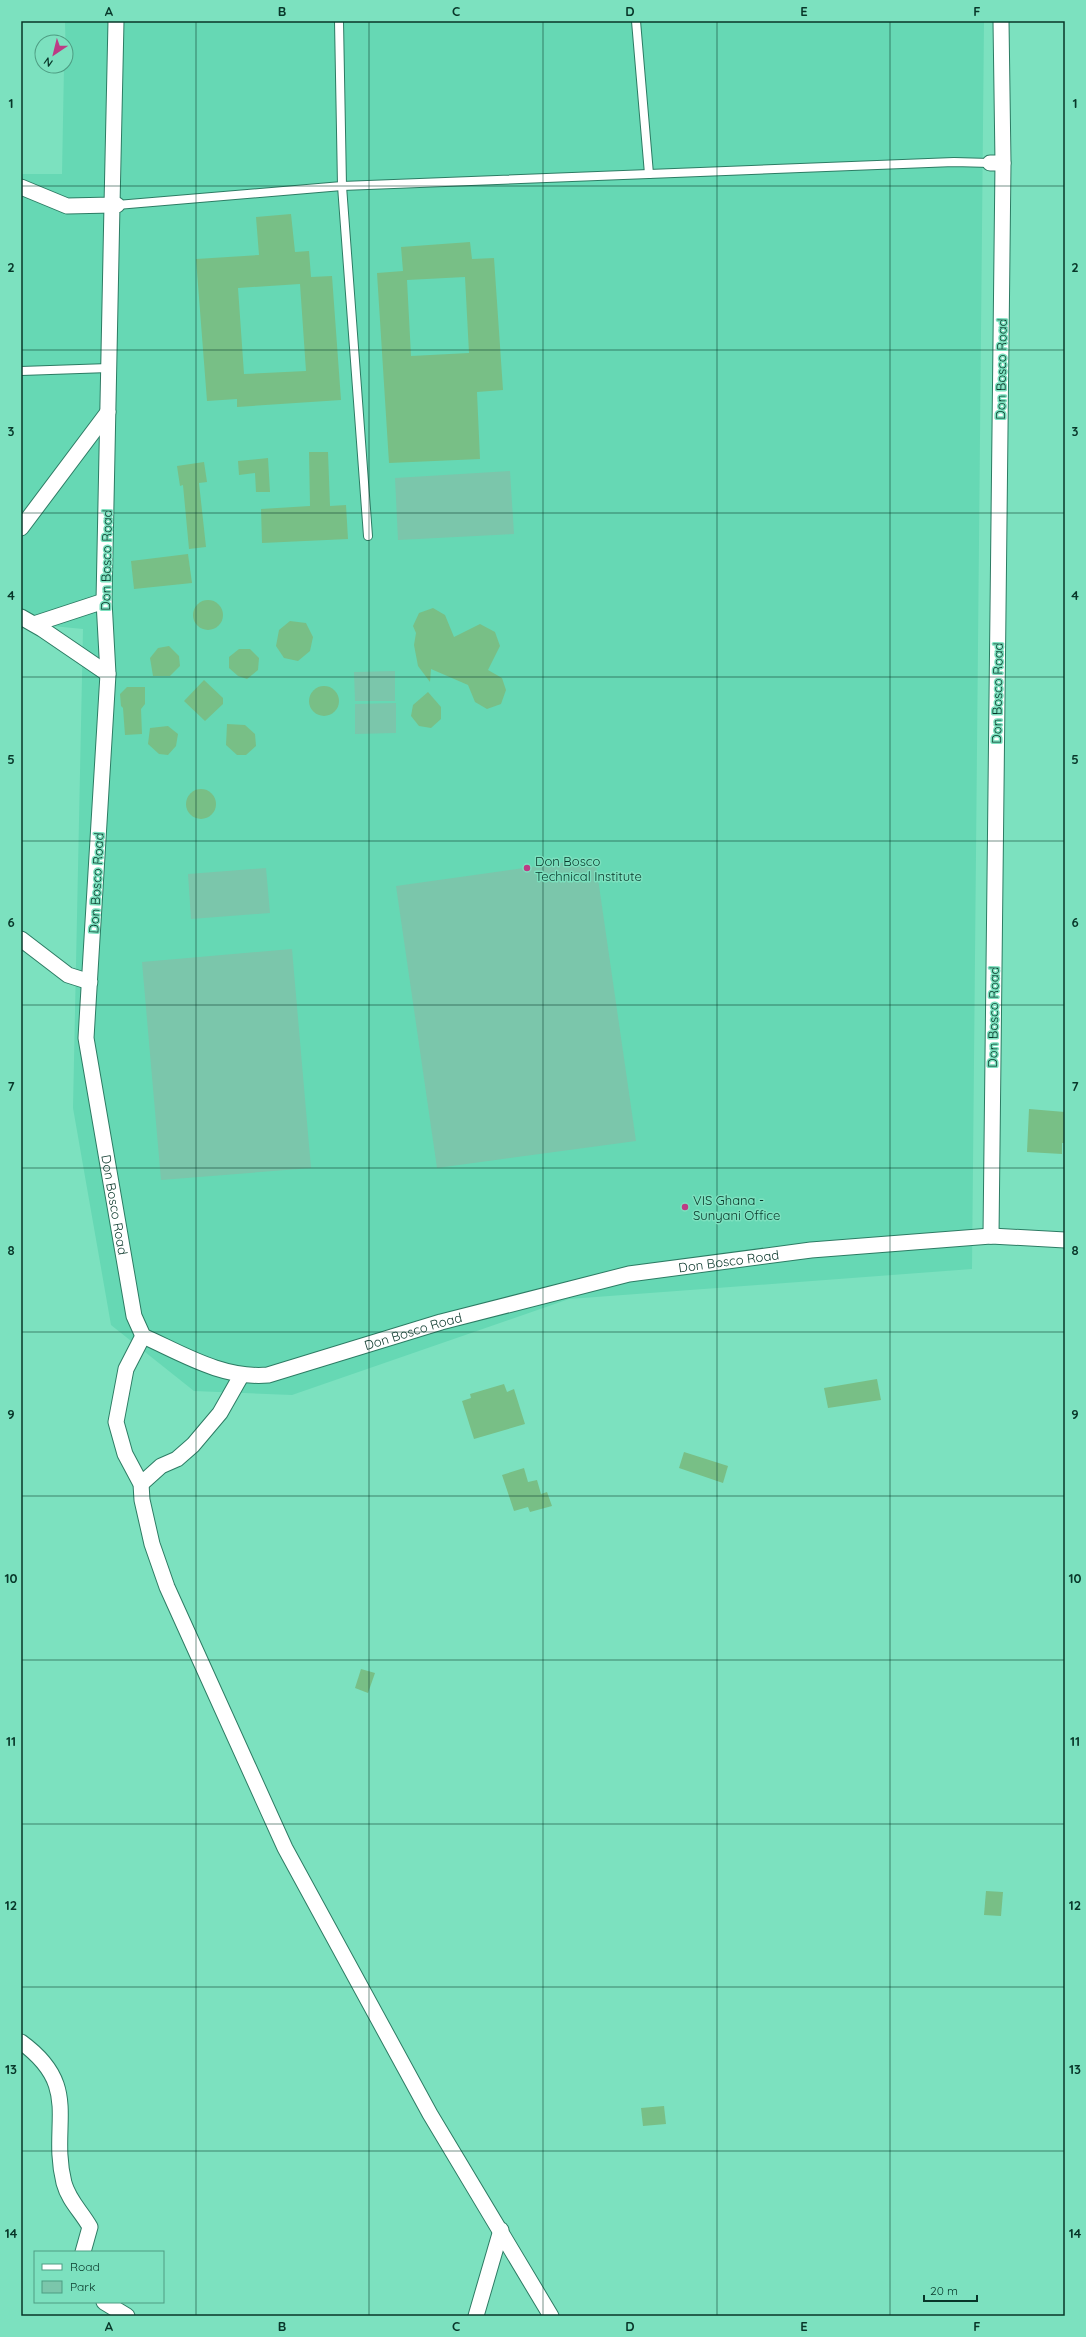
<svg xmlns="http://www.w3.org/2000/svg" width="1086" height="2337" font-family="Quicksand,sans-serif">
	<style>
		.built { fill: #66d8b4 }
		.park { fill: #7bc6ab }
		.building { fill: #78bf86; fill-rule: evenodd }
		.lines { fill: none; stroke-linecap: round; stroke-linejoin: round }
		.service-casing { stroke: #2d7c64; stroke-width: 10 }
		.minor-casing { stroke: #2d7c64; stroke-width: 17 }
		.service { stroke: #fff; stroke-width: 8 }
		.minor { stroke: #fff; stroke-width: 15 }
		.grid { fill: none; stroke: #083629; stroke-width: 1; stroke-opacity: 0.55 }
		.poi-dot { fill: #bd3b85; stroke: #7ce1bf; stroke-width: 1.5 }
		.labels { text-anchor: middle; stroke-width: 3; stroke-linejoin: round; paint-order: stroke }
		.street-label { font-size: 13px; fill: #083629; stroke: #7ce1bf }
		.poi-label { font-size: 13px; fill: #083629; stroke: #7ce1bf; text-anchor: start }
		.neatline { fill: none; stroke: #083629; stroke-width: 1.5 }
		.grid-label { font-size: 13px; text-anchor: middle; font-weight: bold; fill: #083629 }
	</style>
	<rect width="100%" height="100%" fill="#7ce1bf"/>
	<!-- built -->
	<polygon class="built" points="65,21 984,21 972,1269 569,1299 292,1395 194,1391 111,1325 73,1108 83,629 21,623 21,174 62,174 64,66 66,66"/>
	<!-- park -->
	<g class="park">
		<polygon points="510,471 514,534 398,540 395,478"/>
		<polygon points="395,671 395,701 355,701 354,672"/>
		<polygon points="396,703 396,733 355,734 355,704"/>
		<polygon points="595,858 636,1141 437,1168 396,886"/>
		<polygon points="266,868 270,913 191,919 188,874"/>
		<polygon points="292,949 311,1168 161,1180 142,962"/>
	</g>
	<!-- building -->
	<g class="building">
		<path d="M291 214 295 252 309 251 311 277 332 276 341 400 237 407V399L207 401 196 259 259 255 256 217ZM300 284 306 371 244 374 238 288Z"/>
		<path d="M470 242 472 259 494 258 503 390 477 392 480 459 389 463 377 273 403 271 401 247ZM465 277 469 353 411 356 407 280Z"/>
		<polygon points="309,452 328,452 330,506 346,505 348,539 262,543 261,509 310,506"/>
		<polygon points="268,458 270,492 256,492 255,473 239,475 238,461"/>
		<polygon points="204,462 207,482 199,483 206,547 189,549 183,485 180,486 177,466"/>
		<polygon points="188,554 192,583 134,589 131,561"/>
		<circle cx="208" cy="615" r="15"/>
		<polygon points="433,608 445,615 454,637 480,624 495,632 500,646 488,670 502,678 506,690 501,704 487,709 475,702 468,685 431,669 430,682 418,666 414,645 416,633 413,626 419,613"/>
		<polygon points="290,621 306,623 313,637 310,651 298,661 284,658 276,646 279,630"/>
		<polygon points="169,646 179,656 180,666 170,676 153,676 150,658 158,648"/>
		<polygon points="239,649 250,649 259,658 258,670 247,679 238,676 229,668 229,657"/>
		<polygon points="204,680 223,698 223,704 205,721 184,701"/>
		<circle cx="324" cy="701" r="15"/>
		<polygon points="127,687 145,687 145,704 141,709 142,734 125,735 123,708 121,706 120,694"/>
		<polygon points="428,692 441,707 441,719 431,728 419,726 411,716 413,705"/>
		<polygon points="227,724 245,725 255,734 256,746 246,755 237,755 226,745"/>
		<polygon points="168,726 178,734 176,746 168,755 159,754 148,744 150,728"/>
		<circle cx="201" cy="804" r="15"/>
		<polygon points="1029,1109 1065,1112 1065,1143 1062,1143 1062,1154 1027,1152"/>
		<polygon points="877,1379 881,1400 828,1408 824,1388"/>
		<polygon points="504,1384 507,1392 514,1389 525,1424 474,1439 462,1401 471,1398 470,1394"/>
		<polygon points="684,1452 728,1466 723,1483 679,1468"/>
		<polygon points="524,1468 528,1482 537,1480 541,1494 547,1492 552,1506 530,1512 528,1507 514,1511 502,1475"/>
		<polygon points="361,1669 375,1673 368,1693 355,1688"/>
		<polygon points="986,1891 1003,1892 1001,1916 984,1915"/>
		<polygon points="664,2106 666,2124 643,2126 641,2108"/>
	</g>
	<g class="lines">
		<!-- service casing -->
		<g class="service-casing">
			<g id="service">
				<polyline points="339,21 342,186 368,536"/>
				<polyline points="636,21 649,174"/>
				<polyline points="117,205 342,186 954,162 990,163"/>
				<polyline points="21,371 109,368"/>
			</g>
		</g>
		<!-- minor casing -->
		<g class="minor-casing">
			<g id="minor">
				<polyline points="1001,21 1003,163"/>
				<polyline points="990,163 1003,163 991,1236"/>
				<polyline points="21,187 67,206 112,205 116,21"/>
				<path id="s1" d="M117 205H112L104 601 108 674 86 1038 134 1316 143 1336C183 1354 223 1379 268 1375L441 1322 629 1274 811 1250 991 1236 1065 1240"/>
				<polyline points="21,528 108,412"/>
				<polyline points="21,617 42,629 108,674"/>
				<polyline points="34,624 104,601"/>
				<polyline points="21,939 68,975 90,982"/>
				<polyline points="143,1336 126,1369 116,1422 125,1454 141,1484 142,1500 152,1544 167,1587 285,1848 430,2114 551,2316"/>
				<polyline points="141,1484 161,1466 177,1459 193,1445 220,1413 241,1376"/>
				<path d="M21 2042C83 2087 49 2123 64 2183 69 2201 81 2211 90 2227L83 2252"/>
				<polyline points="104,2302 127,2316"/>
				<polyline points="476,2316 501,2230"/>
			</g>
		</g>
		<!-- service -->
		<use href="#service" class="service"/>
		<!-- minor -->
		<use href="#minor" class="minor"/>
	</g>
	<!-- grid -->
	<path class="grid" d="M196 21V2316M369 21V2316M543 21V2316M717 21V2316M890 21V2316M21 186H1065M21 350H1065M21 513H1065M21 677H1065M21 841H1065M21 1005H1065M21 1168H1065M21 1332H1065M21 1496H1065M21 1660H1065M21 1824H1065M21 1987H1065M21 2151H1065"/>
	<!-- markers -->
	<g class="poi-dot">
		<circle cx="527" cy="868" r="4"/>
		<circle cx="685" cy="1207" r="4"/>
	</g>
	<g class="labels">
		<!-- street labels -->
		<g class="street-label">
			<text transform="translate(1001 369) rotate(-89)" y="5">Don Bosco Road</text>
			<text transform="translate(106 560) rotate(-89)" y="5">Don Bosco Road</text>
			<text transform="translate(997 693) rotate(-89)" y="5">Don Bosco Road</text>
			<text transform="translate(96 883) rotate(-87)" y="5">Don Bosco Road</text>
			<text transform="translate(993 1017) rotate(-89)" y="5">Don Bosco Road</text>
			<text dy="5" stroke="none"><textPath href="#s1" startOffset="1008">Don Bosco Road</textPath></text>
			<text dy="5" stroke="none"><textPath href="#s1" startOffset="1751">Don Bosco Road</textPath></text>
			<text dy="5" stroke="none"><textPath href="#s1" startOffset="1427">Don Bosco Road</textPath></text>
		</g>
		<!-- poi labels -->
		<g class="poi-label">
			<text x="535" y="866">Don Bosco<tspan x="535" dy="15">Technical Institute</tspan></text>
			<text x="693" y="1205">VIS Ghana -<tspan x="693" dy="15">Sunyani Office</tspan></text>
		</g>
	</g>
	<!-- border -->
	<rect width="1086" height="2337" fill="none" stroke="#7ce1bf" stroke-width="44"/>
	<!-- legend -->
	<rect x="34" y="2251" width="130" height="52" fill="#7ce1bf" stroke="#4e9d83"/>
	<rect x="42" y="2264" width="20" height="6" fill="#ffffff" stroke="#4e9d83"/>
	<text x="70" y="2271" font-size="12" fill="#083629">Road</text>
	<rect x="42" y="2281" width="20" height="12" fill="#7bc6ab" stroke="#4e9d83"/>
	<text x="70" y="2291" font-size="12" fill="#083629">Park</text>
	<!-- north arrow -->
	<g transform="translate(54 54) rotate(215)"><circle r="19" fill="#7ce1bf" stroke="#4e9d83"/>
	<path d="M0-3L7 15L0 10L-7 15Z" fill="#bd3b85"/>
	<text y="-6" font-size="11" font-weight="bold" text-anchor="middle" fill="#083629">N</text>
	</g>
	<!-- scale -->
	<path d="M924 2295v6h53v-6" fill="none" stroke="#083629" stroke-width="2"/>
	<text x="930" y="2295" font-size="12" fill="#083629" stroke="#7ce1bf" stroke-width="3" paint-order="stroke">20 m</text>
	<rect x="22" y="22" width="1042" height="2293" class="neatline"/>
	<g class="grid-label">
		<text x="109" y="16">A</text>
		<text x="282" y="16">B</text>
		<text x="456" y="16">C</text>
		<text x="630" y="16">D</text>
		<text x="804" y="16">E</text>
		<text x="977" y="16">F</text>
		<text x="11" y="108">1</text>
		<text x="1075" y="108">1</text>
		<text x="11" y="272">2</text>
		<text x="1075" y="272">2</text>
		<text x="11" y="436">3</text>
		<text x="1075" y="436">3</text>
		<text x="11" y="600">4</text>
		<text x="1075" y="600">4</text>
		<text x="11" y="764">5</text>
		<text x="1075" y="764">5</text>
		<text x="11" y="927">6</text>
		<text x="1075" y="927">6</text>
		<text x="11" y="1091">7</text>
		<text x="1075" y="1091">7</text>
		<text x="11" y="1255">8</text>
		<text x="1075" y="1255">8</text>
		<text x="11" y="1419">9</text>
		<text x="1075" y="1419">9</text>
		<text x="11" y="1583">10</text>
		<text x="1075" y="1583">10</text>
		<text x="11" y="1746">11</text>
		<text x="1075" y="1746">11</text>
		<text x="11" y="1910">12</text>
		<text x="1075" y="1910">12</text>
		<text x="11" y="2074">13</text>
		<text x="1075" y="2074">13</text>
		<text x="11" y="2238">14</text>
		<text x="1075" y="2238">14</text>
		<text x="109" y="2331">A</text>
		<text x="282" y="2331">B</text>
		<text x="456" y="2331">C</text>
		<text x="630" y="2331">D</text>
		<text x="804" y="2331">E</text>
		<text x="977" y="2331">F</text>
	</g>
</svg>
